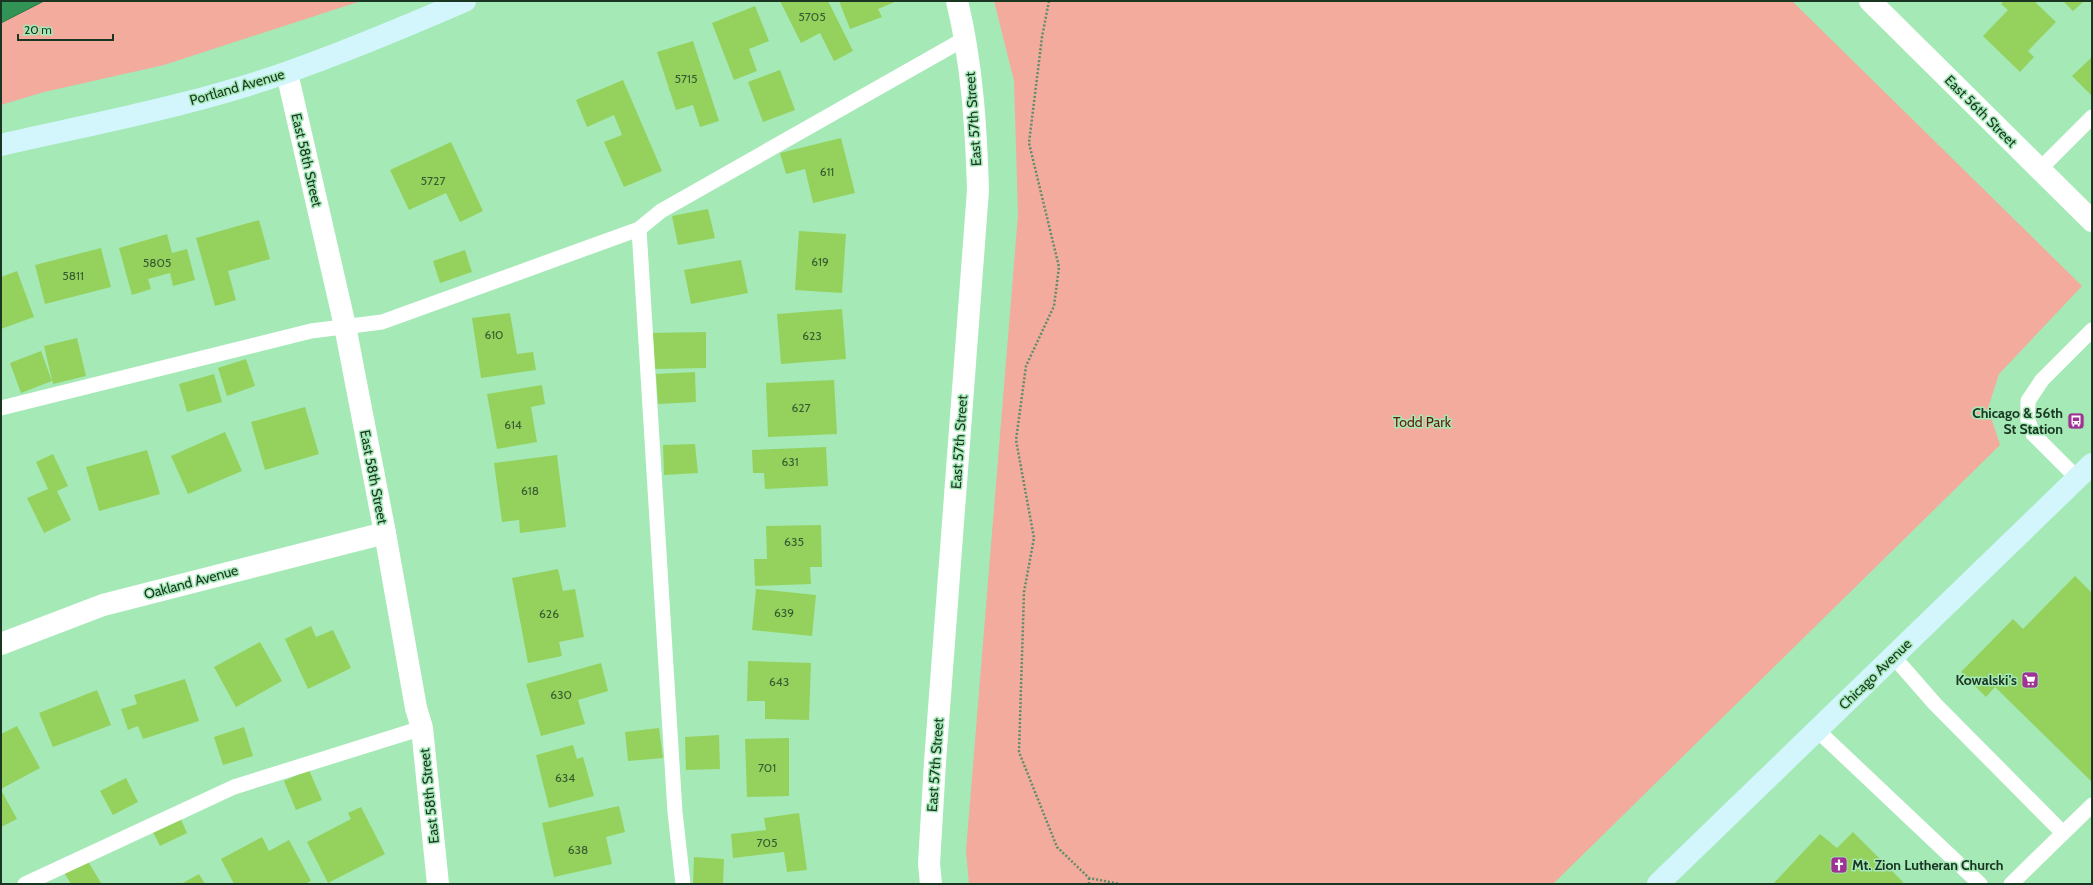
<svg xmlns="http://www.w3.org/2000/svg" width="2093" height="885" font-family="Cabin,sans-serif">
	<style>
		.green { fill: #f2ab9c }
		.water { fill: #319356; stroke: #2a7746 }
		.building { fill: #94d25d }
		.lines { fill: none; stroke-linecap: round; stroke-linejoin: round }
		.path { stroke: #5e8d6a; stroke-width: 2.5; stroke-dasharray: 2 2; stroke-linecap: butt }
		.lane { stroke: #fff; stroke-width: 15 }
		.street { stroke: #fff; stroke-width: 22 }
		.secondary { stroke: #d3f6fd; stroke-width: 22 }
		.labels { text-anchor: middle; stroke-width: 3; stroke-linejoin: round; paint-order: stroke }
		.number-label { font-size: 12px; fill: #385c31 }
		.street-label { font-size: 14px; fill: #1a3522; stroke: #a5e9b7 }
		.poi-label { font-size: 14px; font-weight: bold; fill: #1a3522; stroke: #a5e9b7; text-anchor: end }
		.park-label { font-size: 14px; fill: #671709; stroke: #a5e9b7 }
	</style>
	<rect width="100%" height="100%" fill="#a5e9b7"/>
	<!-- green -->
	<g class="green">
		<polygon points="1,1 361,1 164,65 44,92 1,105"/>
		<polygon points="994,1 1792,1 2082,286 1999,374 1988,408 2000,445 1553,884 969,884 966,851 1018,215 1014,81"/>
	</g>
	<!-- water -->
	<polygon class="water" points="1,1 44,1 1,23"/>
	<!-- building -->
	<g class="building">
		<polygon points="780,1 828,1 853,51 834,61 820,33 801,43"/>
		<polygon points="839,1 897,1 878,9 882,17 850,29"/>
		<polygon points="2004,1 2034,1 2056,22 2028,51 2034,57 2020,72 1983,36 2008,10 2001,4"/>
		<polygon points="2063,1 2084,1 2073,11"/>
		<polygon points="755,6 769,41 749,49 757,71 734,80 712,23"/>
		<polygon points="693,41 719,121 700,127 693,105 676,110 657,52"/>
		<polygon points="2092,57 2092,96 2072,76"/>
		<polygon points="780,70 795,110 763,122 748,82"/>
		<polygon points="623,80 662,171 624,187 604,142 622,135 614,115 587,127 576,100"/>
		<polygon points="841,138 855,193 813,203 805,169 786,174 780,153"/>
		<polygon points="451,142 483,211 460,222 446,193 409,210 390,170"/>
		<polygon points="708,209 715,238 678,245 672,216"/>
		<polygon points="259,220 270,259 228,271 236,300 215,306 196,238"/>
		<polygon points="799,231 846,234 842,293 795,290"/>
		<polygon points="167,234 172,253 187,249 195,280 173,286 170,273 148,279 151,289 132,295 119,248"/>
		<polygon points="101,248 111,287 45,304 35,265"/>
		<polygon points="465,250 472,272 440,283 433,261"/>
		<polygon points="741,260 748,293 691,304 684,270"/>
		<polygon points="17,271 34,317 1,329 1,277"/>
		<polygon points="842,309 846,359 781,364 777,314"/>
		<polygon points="510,313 517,354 533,352 536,370 481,378 472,318"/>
		<polygon points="706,332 706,368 652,369 652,333"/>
		<polygon points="77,338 86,376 53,384 44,346"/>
		<polygon points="41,351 52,381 21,393 10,363"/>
		<polygon points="246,359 255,386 227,396 218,368"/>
		<polygon points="695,372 696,402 658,404 656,374"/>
		<polygon points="214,374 222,402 187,412 179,384"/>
		<polygon points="834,380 837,434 768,437 766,383"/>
		<polygon points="542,385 545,404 531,407 537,442 497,449 487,394"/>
		<polygon points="305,407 319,454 265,470 251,422"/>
		<polygon points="225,432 242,471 188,494 171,456"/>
		<polygon points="695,444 698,473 664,475 663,445"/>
		<polygon points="826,447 828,486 765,489 764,473 753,473 752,450"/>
		<polygon points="147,450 160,494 99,511 86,467"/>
		<polygon points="53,454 68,486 57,491 71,520 44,533 27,498 48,489 36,462"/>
		<polygon points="557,455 566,527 520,533 519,520 502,522 494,463"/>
		<polygon points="821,525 822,567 810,567 811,584 755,586 754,559 767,559 766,526"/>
		<polygon points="558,569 563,591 575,589 584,637 559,642 562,656 528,663 512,578"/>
		<polygon points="2075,576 2092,593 2092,782 1995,687 1986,697 1961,672 2013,619 2023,629"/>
		<polygon points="756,589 816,595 812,636 752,630"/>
		<polygon points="311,626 316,637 333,630 351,668 308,689 285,639"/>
		<polygon points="260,642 282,681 236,707 214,667"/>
		<polygon points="748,661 811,663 809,720 765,719 765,701 747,701"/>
		<polygon points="601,663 608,691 578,700 585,724 541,736 526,684"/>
		<polygon points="185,679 199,721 143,739 138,726 128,730 121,709 137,704 134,695"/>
		<polygon points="97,690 111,725 53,747 39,713"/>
		<polygon points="17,726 40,768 1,789 1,734"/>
		<polygon points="244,727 253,756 223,765 214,737"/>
		<polygon points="659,728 663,758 628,761 625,732"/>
		<polygon points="719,735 720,769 686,770 685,737"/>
		<polygon points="789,738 789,796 747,797 745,739"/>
		<polygon points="573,745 577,759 583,757 594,796 549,808 536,755"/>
		<polygon points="309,770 322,800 296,810 284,781"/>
		<polygon points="126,778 138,802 113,815 100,791"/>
		<polygon points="1,790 17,819 1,827"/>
		<polygon points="619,806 625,832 606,837 612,864 554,877 542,823"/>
		<polygon points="361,807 385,854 328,883 307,842 351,819 348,813"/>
		<polygon points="799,813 807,870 787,872 784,852 733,858 731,834 766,830 764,818"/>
		<polygon points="179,815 187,833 160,846 151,828"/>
		<polygon points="1853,832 1903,882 1902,884 1773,884 1820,834 1837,848"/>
		<polygon points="262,837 269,851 289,840 311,881 304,884 234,884 221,859"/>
		<polygon points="694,857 724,859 723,884 693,884"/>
		<polygon points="86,858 101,883 71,884 63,871"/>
		<polygon points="199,874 205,884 181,884"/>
	</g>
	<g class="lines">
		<!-- path -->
		<g class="path">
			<polyline points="1049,1 1042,37 1029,143 1059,267 1054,306 1026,366 1016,440 1034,538 1024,592 1019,752 1057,847 1089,878 1120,884"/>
			<polyline points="1089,878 1089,884"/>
		</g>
		<!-- lane -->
		<g class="lane">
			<polyline points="2040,169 2092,117"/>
			<polyline points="639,229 675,812 683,884"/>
			<polyline points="1,408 311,331 382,322 639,229 661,211 966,38"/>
			<polyline points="2077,478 2033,434 2028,420 2028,401 2042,380 2092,330"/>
			<polyline points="1893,656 1935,704 2063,833"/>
			<polyline points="1817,730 1980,884"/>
			<polyline points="25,884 234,787 422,728"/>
			<polyline points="2011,884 2092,805"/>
		</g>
		<!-- street -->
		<g class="street">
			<polyline points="1870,1 2092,221"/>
			<polyline points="287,73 345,326 385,533 416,708 422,728 438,884"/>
			<polyline points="1,644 103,605 385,533"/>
			<path d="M931 884 929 864 935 762 978 190C976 126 972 63 957 1"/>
		</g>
		<!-- secondary -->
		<g class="secondary">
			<path d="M1 145C97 123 195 105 288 72 348 51 407 26 465 1"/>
			<polyline points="1658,884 2092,464"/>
		</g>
	</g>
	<!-- icons -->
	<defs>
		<g id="bus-square" transform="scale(0.9)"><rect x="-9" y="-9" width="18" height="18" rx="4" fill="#9f3394" stroke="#a5e9b7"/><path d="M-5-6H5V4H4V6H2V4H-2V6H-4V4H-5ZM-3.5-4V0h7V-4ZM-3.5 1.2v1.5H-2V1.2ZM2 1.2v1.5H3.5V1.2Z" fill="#fff"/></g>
		<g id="supermarket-square" transform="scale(0.9)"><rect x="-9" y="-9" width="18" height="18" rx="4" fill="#9f3394" stroke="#a5e9b7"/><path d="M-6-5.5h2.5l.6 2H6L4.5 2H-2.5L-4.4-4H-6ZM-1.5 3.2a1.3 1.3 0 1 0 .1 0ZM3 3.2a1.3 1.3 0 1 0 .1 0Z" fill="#fff"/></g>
		<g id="church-square" transform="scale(0.9)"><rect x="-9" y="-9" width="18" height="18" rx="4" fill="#9f3394" stroke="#a5e9b7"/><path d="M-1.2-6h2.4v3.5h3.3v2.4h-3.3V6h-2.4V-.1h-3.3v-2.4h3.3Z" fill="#fff"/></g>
	</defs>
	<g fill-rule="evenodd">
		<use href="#bus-square" x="2076" y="421"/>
		<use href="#supermarket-square" x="2030" y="680"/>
		<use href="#church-square" x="1839" y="865"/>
	</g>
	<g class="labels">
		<!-- number labels -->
		<g class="number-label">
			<text x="812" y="21">5705</text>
			<text x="686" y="83">5715</text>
			<text x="827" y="176">611</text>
			<text x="433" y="185">5727</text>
			<text x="820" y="266">619</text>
			<text x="157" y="267">5805</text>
			<text x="73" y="280">5811</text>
			<text x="494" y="339">610</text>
			<text x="812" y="340">623</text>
			<text x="801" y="412">627</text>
			<text x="513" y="429">614</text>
			<text x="790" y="466">631</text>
			<text x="530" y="495">618</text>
			<text x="794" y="546">635</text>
			<text x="784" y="617">639</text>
			<text x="549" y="618">626</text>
			<text x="779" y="686">643</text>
			<text x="561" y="699">630</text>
			<text x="767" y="772">701</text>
			<text x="565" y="782">634</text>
			<text x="767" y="847">705</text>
			<text x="578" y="854">638</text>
		</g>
		<!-- street labels -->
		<g class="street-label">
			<text transform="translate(237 87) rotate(-16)" y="5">Portland Avenue</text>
			<text transform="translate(1981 111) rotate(45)" y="5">East 56th Street</text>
			<text transform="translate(973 119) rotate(-94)" y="5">East 57th Street</text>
			<text transform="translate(307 160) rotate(77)" y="5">East 58th Street</text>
			<text transform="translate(959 442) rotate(-86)" y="5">East 57th Street</text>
			<text transform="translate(374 477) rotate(79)" y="5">East 58th Street</text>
			<text transform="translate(191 582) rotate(-15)" y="5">Oakland Avenue</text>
			<text transform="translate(1875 674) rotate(-44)" y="5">Chicago Avenue</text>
			<text transform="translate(935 765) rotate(-86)" y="5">East 57th Street</text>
			<text transform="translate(429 796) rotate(-96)" y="5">East 58th Street</text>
		</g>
		<!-- poi labels -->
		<g class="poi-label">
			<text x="2063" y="418">Chicago &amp; 56th<tspan x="2063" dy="16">St Station</tspan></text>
			<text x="2017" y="685">Kowalski's</text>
			<text x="1852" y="870" text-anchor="start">Mt. Zion Lutheran Church</text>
		</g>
		<!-- park labels -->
		<g class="park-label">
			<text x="1422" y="427">Todd Park</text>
		</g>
	</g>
	<!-- border -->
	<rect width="2093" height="885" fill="none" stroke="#1a3522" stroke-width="4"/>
	<!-- scale -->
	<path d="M18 34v6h95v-6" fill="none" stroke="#1a3522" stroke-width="2"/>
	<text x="24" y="34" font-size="12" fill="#1a3522" stroke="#a5e9b7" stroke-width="3" paint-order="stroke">20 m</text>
</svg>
